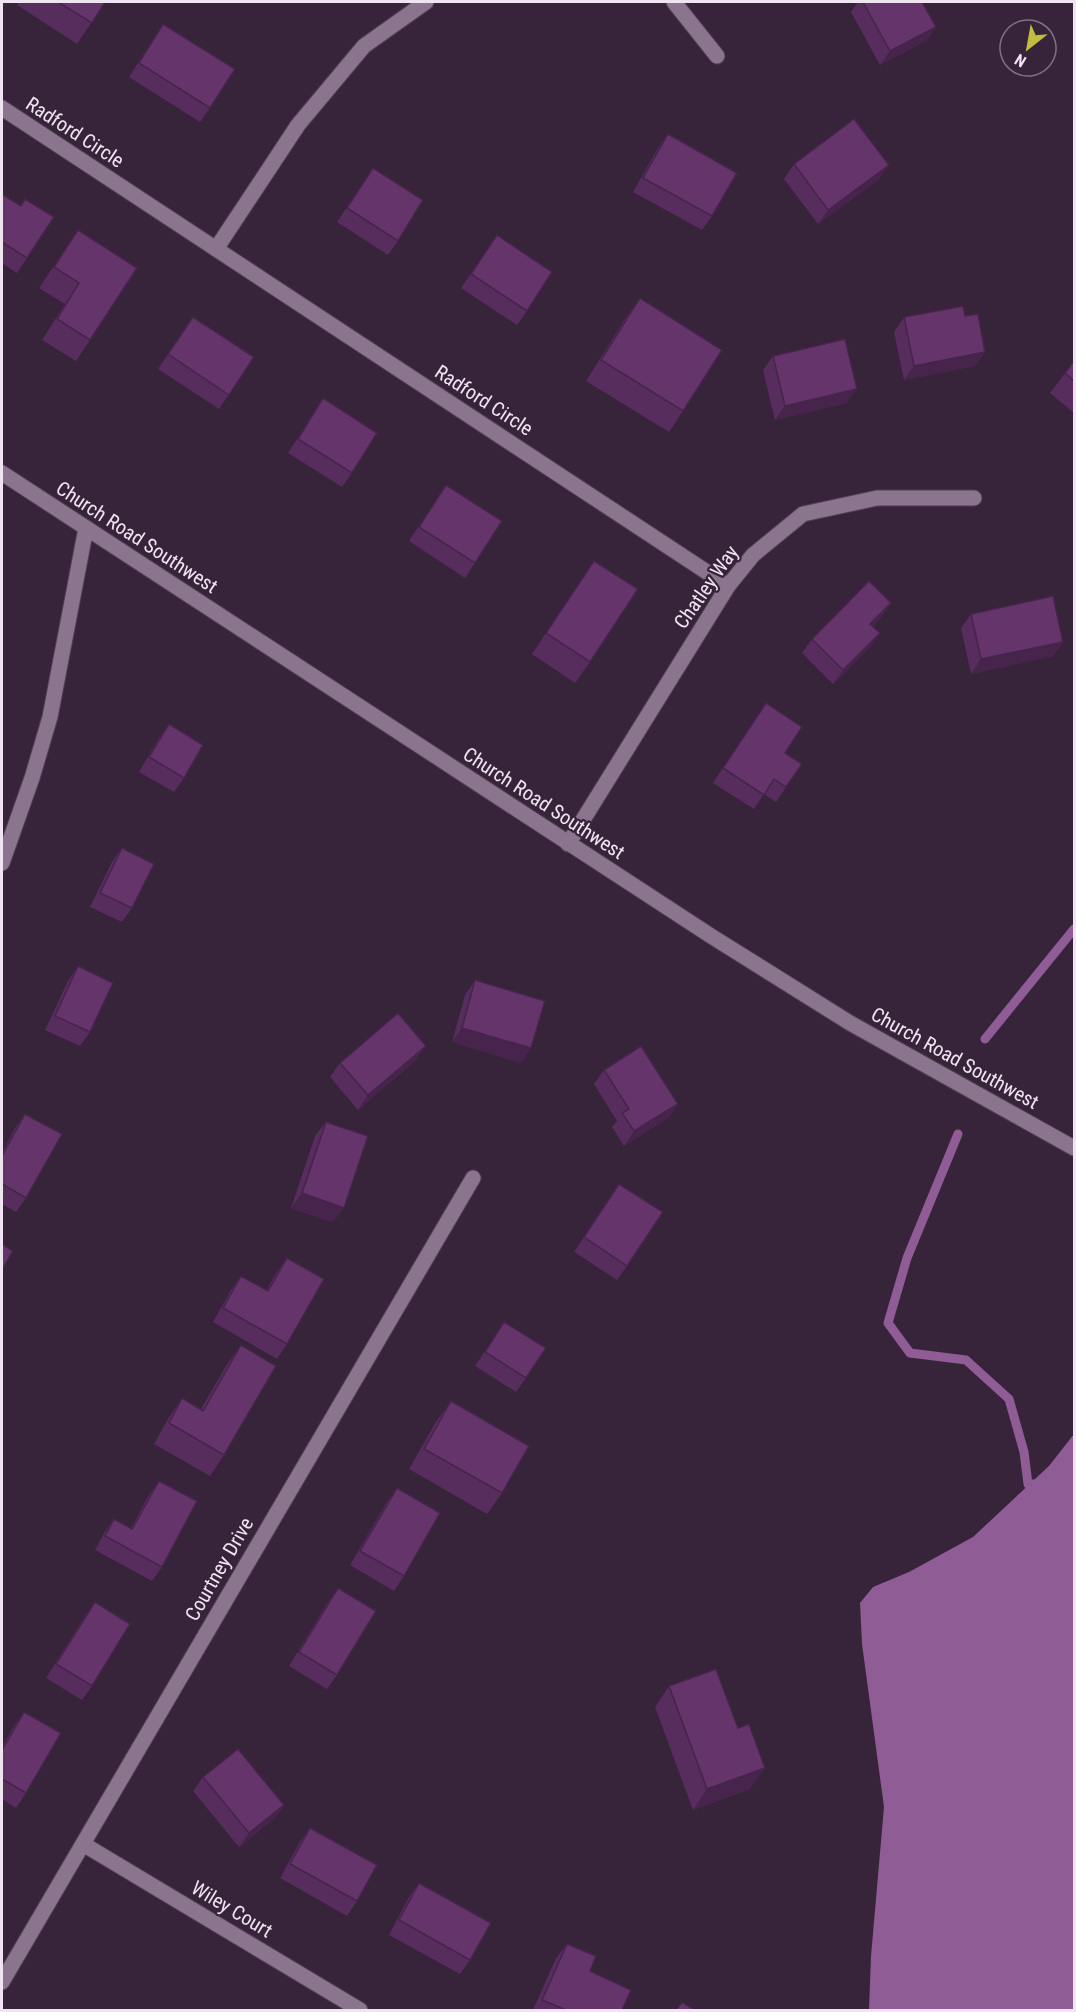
<svg xmlns="http://www.w3.org/2000/svg" width="1076" height="2012" font-family="'Roboto Condensed',sans-serif">
	<style>
		.water { fill: #8f5c96 }
		.lines { fill: none; stroke-linecap: round; stroke-linejoin: round }
		.stream { stroke: #8f5c96; stroke-width: 9 }
		.minor-casing { stroke: #504152; stroke-width: 17 }
		.minor { stroke: #8b758e; stroke-width: 15 }
		.wall { fill: #562d5c }
		.shaded-wall { fill: #46244b }
		.building { fill: #64346b; stroke: #46244b; stroke-width: 1.5 }
		.labels { text-anchor: middle; stroke-width: 4.5; stroke-linejoin: round; paint-order: stroke }
		.street-label { font-size: 20px; fill: #f0e4f2; stroke: #37243a }
	</style>
	<rect width="100%" height="100%" fill="#37243a"/>
	<!-- water -->
	<polygon class="water" points="1074,1434 1074,2010 869,2010 871,1956 884,1807 862,1644 860,1603 873,1587 909,1572 973,1537 1049,1466"/>
	<g class="lines">
		<!-- stream -->
		<g class="stream">
			<polyline points="985,1039 1074,929"/>
			<polyline points="958,1134 907,1258 888,1323 910,1353 966,1360 1009,1399 1024,1452 1028,1484 1038,1484"/>
		</g>
		<!-- minor casing -->
		<g class="minor-casing">
			<g id="minor">
				<polyline points="674,2 717,56"/>
				<polyline points="2,108 728,586"/>
				<polyline points="216,249 298,125 364,46 426,2"/>
				<polyline points="2,473 711,936 850,1023 1074,1148"/>
				<polyline points="568,844 728,586 753,555 803,514 877,498 974,498"/>
				<polyline points="2,863 32,778 50,717 86,528"/>
				<polyline points="83,1844 360,2010"/>
				<polyline points="2,1982 473,1178"/>
			</g>
		</g>
		<!-- minor -->
		<use href="#minor" class="minor"/>
	</g>
	<!-- wall -->
	<g class="wall">
		<polygon points="19,2 105,2 77,44 17,5"/>
		<polygon points="858,2 922,2 936,27 926,41 880,65 851,12"/>
		<polygon points="163,24 210,108 200,122 129,77"/>
		<polygon points="668,134 712,216 702,230 633,192 658,148"/>
		<polygon points="794,164 879,179 818,224 784,179"/>
		<polygon points="373,168 398,241 388,255 337,222"/>
		<polygon points="2,194 27,258 17,273 2,263"/>
		<polygon points="78,230 90,340 76,361 42,340 65,304 39,288"/>
		<polygon points="497,235 527,311 517,325 461,288"/>
		<polygon points="640,298 683,411 669,432 586,381 625,319"/>
		<polygon points="965,316 985,352 975,366 904,380 894,332 904,317"/>
		<polygon points="193,317 254,357 219,409 158,369"/>
		<polygon points="773,356 847,403 775,420 763,370"/>
		<polygon points="1074,361 1074,413 1050,393"/>
		<polygon points="323,398 352,473 342,487 288,453"/>
		<polygon points="446,485 475,563 465,578 409,541"/>
		<polygon points="594,561 590,662 575,683 532,654"/>
		<polygon points="891,603 881,617 873,626 880,633 870,647 833,684 802,653 812,639"/>
		<polygon points="971,614 1063,642 1053,656 971,674 961,628"/>
		<polygon points="766,703 785,753 802,764 776,802 764,794 754,809 713,783"/>
		<polygon points="169,724 184,778 174,792 139,772 159,738"/>
		<polygon points="122,848 132,908 122,922 90,907 112,862"/>
		<polygon points="78,966 90,1032 80,1046 45,1030 68,981"/>
		<polygon points="475,980 531,1048 521,1063 452,1042 465,995"/>
		<polygon points="416,1060 358,1110 330,1077 340,1063"/>
		<polygon points="604,1070 678,1104 668,1118 624,1146 612,1127 617,1121 594,1084"/>
		<polygon points="25,1114 26,1198 16,1212 2,1204 2,1153 15,1128"/>
		<polygon points="326,1122 333,1222 291,1208 315,1136"/>
		<polygon points="619,1184 627,1266 617,1280 574,1252"/>
		<polygon points="287,1258 287,1344 277,1359 213,1322 231,1290 241,1276 266,1291 277,1272"/>
		<polygon points="504,1322 526,1378 516,1392 475,1366"/>
		<polygon points="241,1345 224,1455 210,1476 154,1444 168,1419 182,1398 201,1409 226,1366"/>
		<polygon points="451,1401 502,1493 487,1514 409,1469 436,1422"/>
		<polygon points="159,1481 162,1567 152,1581 95,1550 104,1533 114,1519 131,1528 149,1495"/>
		<polygon points="397,1488 404,1576 394,1591 350,1565 387,1502"/>
		<polygon points="338,1588 337,1675 327,1689 289,1666 328,1602"/>
		<polygon points="95,1602 92,1686 82,1700 46,1678 85,1616"/>
		<polygon points="669,1686 738,1728 750,1789 693,1810 655,1707"/>
		<polygon points="24,1712 26,1793 16,1808 2,1799 2,1747 14,1726"/>
		<polygon points="203,1777 284,1805 274,1819 239,1847 193,1791"/>
		<polygon points="310,1828 357,1901 347,1916 280,1878 300,1842"/>
		<polygon points="419,1883 470,1960 460,1974 389,1935 409,1897"/>
		<polygon points="567,1944 590,1971 622,2010 533,2010 556,1958"/>
	</g>
	<!-- shaded-wall -->
	<g class="shaded-wall">
		<polygon points="936,27 926,41 880,65 890,51"/>
		<polygon points="889,165 879,179 818,224 828,210"/>
		<polygon points="985,352 975,366 904,380 914,366"/>
		<polygon points="857,389 847,403 775,420 785,406"/>
		<polygon points="891,603 881,617 860,638 870,624"/>
		<polygon points="880,633 870,647 833,684 843,670"/>
		<polygon points="1063,642 1053,656 971,674 981,659"/>
		<polygon points="462,1028 531,1048 521,1063 452,1042"/>
		<polygon points="426,1046 416,1060 358,1110 368,1095"/>
		<polygon points="678,1104 668,1118 624,1146 634,1131"/>
		<polygon points="302,1193 344,1208 333,1222 291,1208"/>
		<polygon points="765,1768 750,1789 693,1810 707,1789"/>
		<polygon points="284,1805 274,1819 239,1847 249,1833"/>
	</g>
	<!-- building -->
	<g class="building">
		<polygon points="58,2 105,2 92,23"/>
		<polygon points="863,2 922,2 936,27 890,51"/>
		<polygon points="163,24 235,69 210,108 139,63"/>
		<polygon points="854,119 889,165 828,210 794,164"/>
		<polygon points="668,134 737,173 712,216 643,178"/>
		<polygon points="373,168 423,200 398,241 347,208"/>
		<polygon points="2,194 21,206 25,199 54,217 27,258 2,242"/>
		<polygon points="78,230 137,268 90,340 57,319 79,283 54,267"/>
		<polygon points="497,235 552,272 527,311 471,274"/>
		<polygon points="640,298 722,350 683,411 601,360"/>
		<polygon points="963,306 965,316 978,314 985,352 914,366 904,317"/>
		<polygon points="193,317 254,357 229,395 168,354"/>
		<polygon points="845,339 857,389 785,406 773,356"/>
		<polygon points="1074,361 1074,381 1065,373"/>
		<polygon points="323,398 377,433 352,473 298,439"/>
		<polygon points="446,485 502,521 475,563 419,527"/>
		<polygon points="594,561 638,589 590,662 546,633"/>
		<polygon points="869,581 891,603 870,624 880,633 843,670 812,639"/>
		<polygon points="1053,596 1063,642 981,659 971,614"/>
		<polygon points="766,703 802,727 785,753 802,764 786,787 774,779 764,795 723,768"/>
		<polygon points="169,724 203,745 184,778 149,757"/>
		<polygon points="122,848 154,864 132,908 100,893"/>
		<polygon points="78,966 113,983 90,1032 55,1016"/>
		<polygon points="475,980 545,1001 531,1048 462,1028"/>
		<polygon points="398,1013 426,1046 368,1095 340,1063"/>
		<polygon points="641,1046 678,1104 634,1131 622,1113 629,1109 604,1070"/>
		<polygon points="25,1114 62,1134 26,1198 2,1184 2,1156"/>
		<polygon points="326,1122 368,1136 344,1208 302,1193"/>
		<polygon points="619,1184 663,1212 627,1266 584,1237"/>
		<polygon points="2,1244 13,1251 2,1270"/>
		<polygon points="287,1258 324,1279 287,1344 223,1308 241,1276 268,1291"/>
		<polygon points="504,1322 546,1348 526,1378 485,1352"/>
		<polygon points="241,1345 276,1366 224,1455 169,1423 182,1398 203,1411"/>
		<polygon points="451,1401 529,1446 502,1493 424,1449"/>
		<polygon points="159,1481 197,1501 162,1567 105,1536 114,1519 132,1529"/>
		<polygon points="397,1488 440,1513 404,1576 360,1551"/>
		<polygon points="338,1588 376,1611 337,1675 299,1652"/>
		<polygon points="95,1602 130,1624 92,1686 56,1664"/>
		<polygon points="716,1669 738,1728 749,1724 765,1768 707,1789 669,1686"/>
		<polygon points="24,1712 61,1733 26,1793 2,1779 2,1750"/>
		<polygon points="238,1749 284,1805 249,1833 203,1777"/>
		<polygon points="310,1828 377,1865 357,1901 290,1864"/>
		<polygon points="419,1883 491,1923 470,1960 399,1920"/>
		<polygon points="567,1944 596,1956 590,1971 631,1990 622,2010 566,2010 542,2000"/>
		<polygon points="682,2002 695,2010 676,2010"/>
	</g>
	<g class="labels">
		<!-- street labels -->
		<g class="street-label">
			<text transform="translate(75 132) rotate(33)" y="7">Radford Circle</text>
			<text transform="translate(484 400) rotate(33)" y="7">Radford Circle</text>
			<text transform="translate(137 537) rotate(33)" y="7">Church Road Southwest</text>
			<text transform="translate(706 587) rotate(-55)" y="7">Chatley Way</text>
			<text transform="translate(544 803) rotate(33)" y="7">Church Road Southwest</text>
			<text transform="translate(955 1058) rotate(29)" y="7">Church Road Southwest</text>
			<text transform="translate(219 1569) rotate(-60)" y="7">Courtney Drive</text>
			<text transform="translate(232 1909) rotate(31)" y="7">Wiley Court</text>
		</g>
	</g>
	<!-- border -->
	<rect width="1076" height="2012" fill="none" stroke="#f0e4f2" stroke-width="6"/>
	<!-- north arrow -->
	<g transform="translate(1028 48) rotate(211)"><circle r="28" fill="#37243a" stroke="#817184" stroke-width="1.5"/>
	<path d="M0-4.5L10 22L0 15L-10 22Z" fill="#c2bd3f"/>
	<text y="-9" font-size="16" font-weight="bold" text-anchor="middle" fill="#f0e4f2">N</text>
	</g>
</svg>
